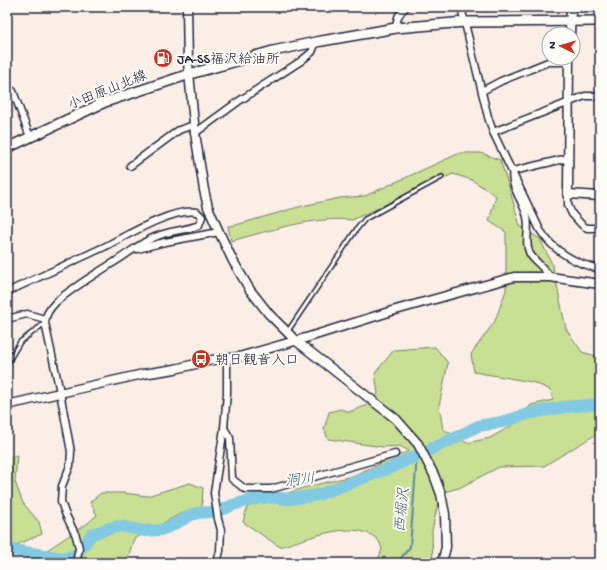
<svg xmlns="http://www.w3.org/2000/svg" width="607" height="570" font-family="'Gochi Hand','Klee One',sans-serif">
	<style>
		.green { fill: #c8df94; stroke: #758068 }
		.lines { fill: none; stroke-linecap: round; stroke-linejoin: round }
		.stream { stroke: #5c86a0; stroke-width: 2 }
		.river { stroke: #82c9e3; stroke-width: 12 }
		.lane-casing { stroke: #22223b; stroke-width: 6 }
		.street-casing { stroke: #22223b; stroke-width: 9 }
		.secondary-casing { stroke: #22223b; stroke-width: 11 }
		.primary-casing { stroke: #22223b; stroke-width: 12 }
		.lane { stroke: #fdfcf7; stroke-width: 3 }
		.street { stroke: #fdfcf7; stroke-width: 6 }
		.secondary { stroke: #fdfcf7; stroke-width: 8 }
		.primary { stroke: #fdfcf7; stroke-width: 9 }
		.labels { text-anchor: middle; stroke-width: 4; stroke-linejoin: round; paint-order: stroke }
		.poi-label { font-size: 14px; fill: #22223b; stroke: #fdfcf7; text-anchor: start }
		.street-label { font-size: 14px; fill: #22223b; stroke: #fdfcf7 }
		.water-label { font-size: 15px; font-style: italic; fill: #445c76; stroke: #fdfcf7 }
	</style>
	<rect width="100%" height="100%" fill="#faeee7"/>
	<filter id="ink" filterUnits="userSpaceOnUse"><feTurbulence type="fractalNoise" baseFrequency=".025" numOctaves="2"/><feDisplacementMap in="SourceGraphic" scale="8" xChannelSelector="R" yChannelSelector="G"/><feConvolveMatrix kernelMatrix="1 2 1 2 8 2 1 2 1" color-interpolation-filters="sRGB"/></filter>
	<g filter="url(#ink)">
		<!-- green -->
		<g class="green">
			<path d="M460 153H481L500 160 509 187 520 226 540 239 553 266 566 329 582 352 600 357V432L544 466 499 467 459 488 440 493 432 531 433 563H377L382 549C381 545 379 541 376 538 352 519 307 539 280 547L243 522 247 507 303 488 352 476 409 451 400 446 383 447 328 439 324 429 329 412 341 409 349 412 368 405 378 394 375 373 394 350 435 347 448 363 439 406 443 429 467 443 490 438 511 426 531 405 553 400 551 390 532 382 474 372 471 354 495 321 506 290V232L489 221 496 196 472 180 453 174 352 220C313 216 269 231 231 241L228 226 236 225 302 206 340 198 365 196Z"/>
			<polygon points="17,455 15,482 23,503 39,522 42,534 7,549 7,458"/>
			<polygon points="190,483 203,488 202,507 182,513 134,539 126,563 46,563 44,552 88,523 97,515 90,502 101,493 123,493 147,496"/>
		</g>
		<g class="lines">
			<!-- stream -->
			<polyline class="stream" points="397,563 410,547 417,455"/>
			<!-- river -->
			<polyline class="river" points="7,549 62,558 75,556 92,534 110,528 121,526 144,531 161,530 171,526 191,515 197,513 211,512 224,509 233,505 254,499 268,497 289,499 318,495 390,468 455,438 478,426 502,422 531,413 564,407 600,404"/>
			<!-- lane casing -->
			<g class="lane-casing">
				<g id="lane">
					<polyline points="288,331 356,230 365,219 442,177"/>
					<polyline points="7,364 20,342 45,323"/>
				</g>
			</g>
			<!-- street casing -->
			<g class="street-casing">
				<g id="street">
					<path d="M461 7 488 117 493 132 540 230C553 251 576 264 600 269"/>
					<path d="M396 28C397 19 398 13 406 7"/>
					<polyline points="13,91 30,137"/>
					<polyline points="482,91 501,81 548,62 569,62"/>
					<polyline points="493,132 585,96 600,96"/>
					<polyline points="195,133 239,101 301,61 312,52 316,42"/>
					<polyline points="130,166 179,130 194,125"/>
					<polyline points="568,194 568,205 572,214 582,225 587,228 600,228"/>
					<polyline points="138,249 165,242 219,232"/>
					<path d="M550 277C545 268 535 262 530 254 524 243 530 228 527 217 524 202 509 186 513 171L568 158"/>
					<path d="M7 292C39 277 72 262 104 247 126 236 174 207 197 212L202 217 199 225C185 231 170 230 155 237 142 242 129 253 116 261 97 273 73 287 56 302 50 308 45 315 45 323L60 392 71 452 70 466 62 486 61 502 65 513 76 536 79 548 76 563"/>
					<polyline points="7,319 27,314 45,319"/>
					<polyline points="224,428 230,438 232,479 245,489 271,489 395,454"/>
					<polyline points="217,563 220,551 221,530 218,519 214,493 224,428 227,393 227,358"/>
				</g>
			</g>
			<!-- secondary casing -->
			<g class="secondary-casing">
				<g id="secondary">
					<polyline points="187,7 188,63 195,133 204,190 208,207 219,232 233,261 250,290 269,314 295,340 396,419 418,444 434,475 441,494 445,514 446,547 442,563"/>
					<polyline points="570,34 571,7"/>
					<polyline points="569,58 568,194 600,196"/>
					<polyline points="7,405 143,374 175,369 212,360 239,357 309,337 392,311 514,277 550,277 600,284"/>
				</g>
			</g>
			<!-- primary casing -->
			<g class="primary-casing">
				<polyline id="primary" points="7,148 105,102 190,74 273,51 316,42 396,28 465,22 600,21"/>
			</g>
			<!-- lane -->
			<use href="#lane" class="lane"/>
			<!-- street -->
			<use href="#street" class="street"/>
			<!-- secondary -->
			<use href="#secondary" class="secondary"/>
			<!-- primary -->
			<use href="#primary" class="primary"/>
		</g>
	</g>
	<!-- icons -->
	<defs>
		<g id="fuel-disc" transform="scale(1)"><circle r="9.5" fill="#c8321e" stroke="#fdfcf7"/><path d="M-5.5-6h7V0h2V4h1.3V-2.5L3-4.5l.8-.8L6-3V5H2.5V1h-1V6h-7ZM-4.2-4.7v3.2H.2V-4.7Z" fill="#fff"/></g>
		<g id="bus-disc" transform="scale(1)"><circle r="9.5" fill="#c8321e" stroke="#fdfcf7"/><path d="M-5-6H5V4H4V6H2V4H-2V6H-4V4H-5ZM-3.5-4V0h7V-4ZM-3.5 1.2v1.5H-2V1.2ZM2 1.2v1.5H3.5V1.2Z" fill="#fff"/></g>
	</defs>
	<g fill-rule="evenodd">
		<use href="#fuel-disc" x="163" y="58"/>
		<use href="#bus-disc" x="201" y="359"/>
	</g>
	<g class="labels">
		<!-- poi labels -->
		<g class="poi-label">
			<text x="177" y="63">JA-SS福沢給油所</text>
			<text x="215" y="364">朝日観音入口</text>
		</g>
		<!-- street labels -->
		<g class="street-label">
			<text transform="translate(107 89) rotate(-22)" y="5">小田原山北線</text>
		</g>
		<!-- water labels -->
		<g class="water-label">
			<text transform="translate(300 479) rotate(-6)" y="5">洞川</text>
			<text transform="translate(401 510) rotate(-85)" y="5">西堀沢</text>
		</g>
	</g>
	<!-- margin -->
	<rect width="607" height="570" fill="none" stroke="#fdfcf7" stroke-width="24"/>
	<rect x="12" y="12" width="583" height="546" fill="none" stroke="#22223b" stroke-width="1.5" filter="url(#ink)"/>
	<!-- north arrow -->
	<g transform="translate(561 46) rotate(275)"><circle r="19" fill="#fdfcf7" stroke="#a5a5ac"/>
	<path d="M0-3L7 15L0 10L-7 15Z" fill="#c8321e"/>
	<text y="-6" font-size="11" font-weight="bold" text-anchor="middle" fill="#22223b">N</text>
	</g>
</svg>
